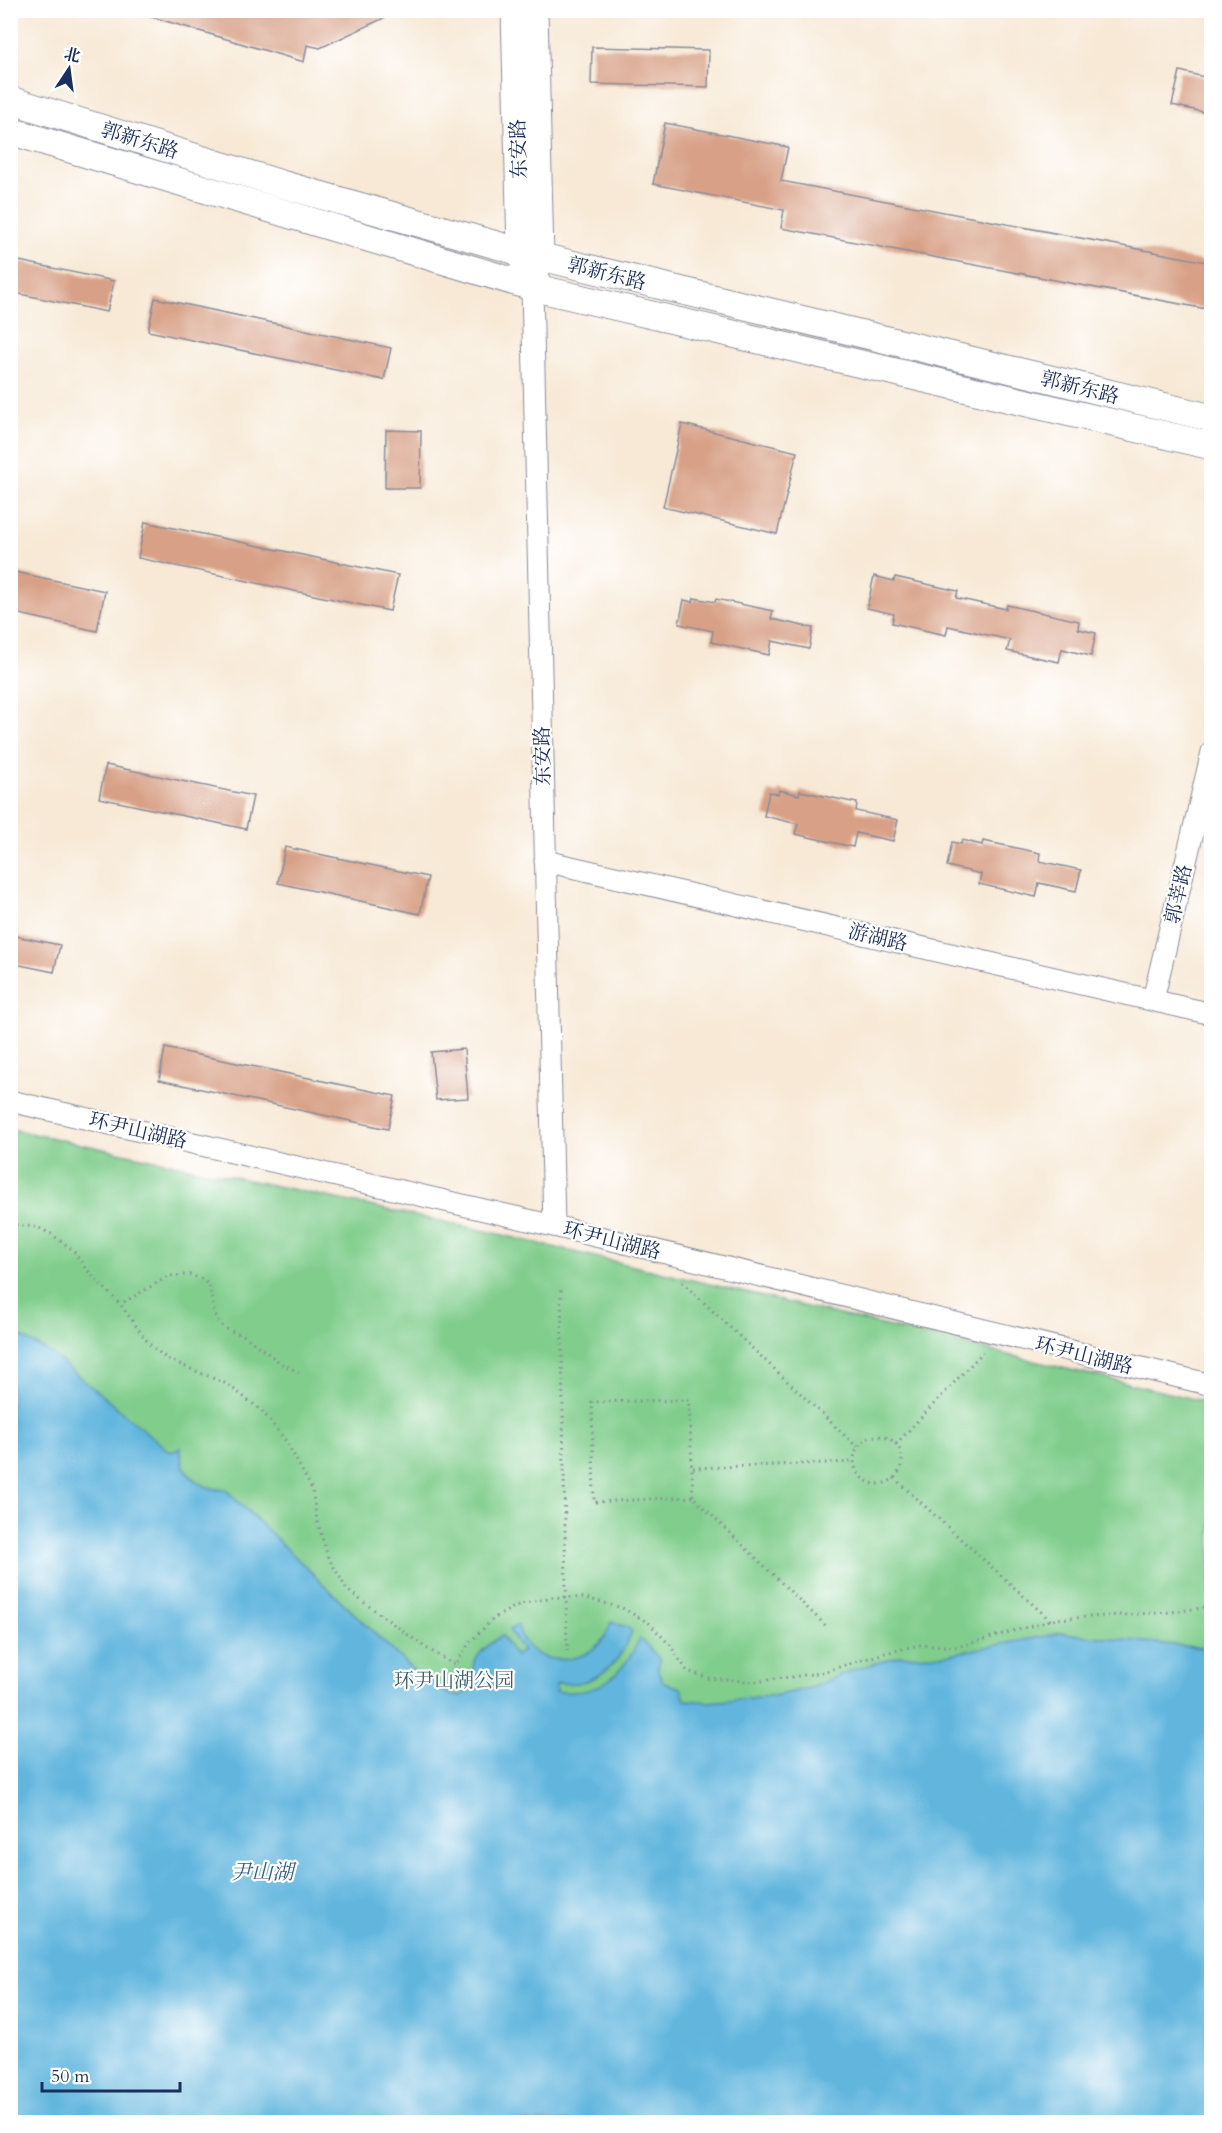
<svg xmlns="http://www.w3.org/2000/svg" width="1222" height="2133" font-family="Cardo,'Noto Serif SC',serif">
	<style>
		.green { fill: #80cd8c; stroke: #4e7e75; stroke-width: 1.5 }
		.water { fill: #62b6de; stroke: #3e729e; stroke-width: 1.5 }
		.building { fill: #d8a187 }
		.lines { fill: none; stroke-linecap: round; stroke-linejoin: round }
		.minor-casing { stroke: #898c9a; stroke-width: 23 }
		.major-casing { stroke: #898c9a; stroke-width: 29 }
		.path { stroke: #898c9a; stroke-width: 3; stroke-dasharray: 1.5 4.5; stroke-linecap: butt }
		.minor { stroke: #fff; stroke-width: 21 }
		.major { stroke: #fff; stroke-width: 27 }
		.labels { text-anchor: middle; stroke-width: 4.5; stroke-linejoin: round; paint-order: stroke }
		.street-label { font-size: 20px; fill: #1b2f5e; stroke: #fff }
		.park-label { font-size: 20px; fill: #395e6c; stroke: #fff }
		.water-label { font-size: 21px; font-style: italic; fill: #345e8b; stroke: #fff }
	</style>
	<rect width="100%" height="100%" fill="#fff"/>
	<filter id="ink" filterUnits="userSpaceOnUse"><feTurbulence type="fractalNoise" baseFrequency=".0167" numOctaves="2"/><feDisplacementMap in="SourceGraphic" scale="12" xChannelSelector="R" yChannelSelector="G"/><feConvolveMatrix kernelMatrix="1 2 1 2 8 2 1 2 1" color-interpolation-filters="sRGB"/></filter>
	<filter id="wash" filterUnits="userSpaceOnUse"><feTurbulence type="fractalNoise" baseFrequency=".008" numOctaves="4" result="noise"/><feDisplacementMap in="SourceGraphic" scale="24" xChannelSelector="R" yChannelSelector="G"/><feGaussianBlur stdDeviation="1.35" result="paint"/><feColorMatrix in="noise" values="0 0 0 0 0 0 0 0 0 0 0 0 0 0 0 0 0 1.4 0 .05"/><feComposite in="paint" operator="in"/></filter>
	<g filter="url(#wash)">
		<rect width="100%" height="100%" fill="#f7e9d6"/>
		<!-- green -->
		<polygon class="green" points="11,1129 486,1231 1211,1403 1211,2122 11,2122"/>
		<!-- water -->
		<path class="water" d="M11 1331 52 1354 169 1451H175L181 1447C179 1474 200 1490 226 1490L420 1677 435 1682 442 1691 452 1695 459 1696 469 1690C475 1681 471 1676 473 1667 476 1653 491 1643 502 1635L515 1656 523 1651 509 1630 518 1625C526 1675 601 1668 611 1622L627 1627 632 1631C619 1666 596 1687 557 1683L555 1691C598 1698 623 1675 640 1638L659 1658 658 1672 664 1683 681 1688 685 1700 710 1702 779 1695 813 1687 847 1672 899 1656 944 1655 1061 1633 1211 1649V2122H11Z"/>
		<g id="blocks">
			<!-- building -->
			<g class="building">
				<polygon points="143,10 401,10 320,48 307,45 304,62 142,14"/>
				<polygon points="592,47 709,50 708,87 591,84"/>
				<polygon points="1180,71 1212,79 1212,114 1172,105"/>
				<polygon points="665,123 788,147 781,181 1212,263 1212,310 781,228 784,210 653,184"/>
				<polygon points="10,259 114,281 107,312 10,292"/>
				<polygon points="155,298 391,348 384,380 148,331"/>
				<polygon points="682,424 797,452 777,534 663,507"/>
				<polygon points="386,430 421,431 420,488 385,488"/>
				<polygon points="145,522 398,575 390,611 138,558"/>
				<polygon points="10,571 105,591 97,631 10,612"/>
				<polygon points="874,576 894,581 895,577 958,591 956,598 1006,609 1007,605 1079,621 1078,629 1096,633 1091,656 1062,649 1059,662 1007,651 1010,640 948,626 946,635 892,623 894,614 867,608"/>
				<polygon points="694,598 715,602 716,599 773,611 771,619 813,628 809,649 772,641 769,655 711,642 713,631 679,624 684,600 693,602"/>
				<polygon points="106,765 253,796 246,829 99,798"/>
				<polygon points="779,790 799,795 800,791 857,803 856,811 898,820 893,841 856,833 853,847 795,834 798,824 764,816 769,792 778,794"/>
				<polygon points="962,840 982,845 983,841 1040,853 1039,861 1081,870 1076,891 1039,883 1036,897 979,884 981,874 947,866 952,842 961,844"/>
				<polygon points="285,847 428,877 420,914 278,883"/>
				<polygon points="10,935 60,945 54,972 10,963"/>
				<polygon points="165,1048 395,1096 388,1129 159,1080"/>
				<polygon points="464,1049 468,1098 436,1100 431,1052"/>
			</g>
		</g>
	</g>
	<g filter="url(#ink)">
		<use href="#blocks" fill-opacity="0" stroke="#898c9a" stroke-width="1.5"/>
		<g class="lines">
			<!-- minor casing -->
			<g class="minor-casing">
				<g id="minor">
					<polyline points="532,287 554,1226"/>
					<polyline points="545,861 1212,1014"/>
					<polyline points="1153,1000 1212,752"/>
					<polyline points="10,1101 554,1226 1212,1385"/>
				</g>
			</g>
			<!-- major casing -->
			<g class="major-casing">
				<g id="major">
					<polyline points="515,10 521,252 525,267"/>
					<polyline points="534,10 540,257 535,274"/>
					<polyline points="10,100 281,184 521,252 1212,418"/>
					<polyline points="10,131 532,287 1212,446"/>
				</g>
			</g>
			<!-- path -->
			<g class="path">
				<polyline points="10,1224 37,1227 51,1234 73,1250 86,1269 121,1305 149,1344 167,1359 227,1384 262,1411 286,1441 312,1489 317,1521 328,1557 347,1590 426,1648 455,1665 470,1642 494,1618 520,1604 553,1597 586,1598 622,1608 649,1623 670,1645 687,1671 709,1678 754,1682 820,1673 885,1653 919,1645 957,1647 1056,1619 1171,1612 1212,1607"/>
				<polyline points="682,1282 857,1447"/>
				<polyline points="561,1290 567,1651"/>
				<polyline points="124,1302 169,1276 190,1275 202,1279 209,1285 214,1312 219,1324 228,1330 243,1335 282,1364 302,1374"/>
				<circle cx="878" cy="1460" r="24"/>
				<polyline points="896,1444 983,1352"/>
				<polyline points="693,1468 853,1462"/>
				<polyline points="894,1478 1051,1621"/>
				<polyline points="693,1497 594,1502 592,1402 689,1400 693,1497 826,1626"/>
			</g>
			<!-- minor -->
			<use href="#minor" class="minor"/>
			<!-- major -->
			<use href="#major" class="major"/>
		</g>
	</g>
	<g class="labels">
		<!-- street labels -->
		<g class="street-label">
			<text transform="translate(140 140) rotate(17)" y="7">郭新东路</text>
			<text transform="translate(518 149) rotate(-92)" y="7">东安路</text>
			<text transform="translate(607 273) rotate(14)" y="7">郭新东路</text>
			<text transform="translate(1080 387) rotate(14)" y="7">郭新东路</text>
			<text transform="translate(542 756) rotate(-91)" y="7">东安路</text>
			<text transform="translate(1178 894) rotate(-77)" y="7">郭莘路</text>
			<text transform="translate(878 937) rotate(13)" y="7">游湖路</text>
			<text transform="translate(138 1130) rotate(13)" y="7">环尹山湖路</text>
			<text transform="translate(612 1240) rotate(14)" y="7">环尹山湖路</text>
			<text transform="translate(1084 1355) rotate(14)" y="7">环尹山湖路</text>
		</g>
		<!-- park labels -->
		<g class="park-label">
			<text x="454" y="1687">环尹山湖公园</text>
		</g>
		<!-- water labels -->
		<g class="water-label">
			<text x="262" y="1879">尹山湖</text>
		</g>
	</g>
	<!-- margin -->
	<rect width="1222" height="2133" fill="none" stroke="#fff" stroke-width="36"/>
	<!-- north arrow -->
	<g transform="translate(69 69) rotate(13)" stroke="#ffffff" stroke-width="4.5" paint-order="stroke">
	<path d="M0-4.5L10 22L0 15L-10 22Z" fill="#1b2f5e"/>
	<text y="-9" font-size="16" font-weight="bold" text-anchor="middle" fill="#1b2f5e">北</text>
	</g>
	<!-- scale -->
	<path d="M42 2082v9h138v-9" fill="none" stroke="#1b2f5e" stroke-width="3"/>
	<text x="51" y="2082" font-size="18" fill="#1b2f5e" stroke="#ffffff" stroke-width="4.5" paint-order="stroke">50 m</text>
</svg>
